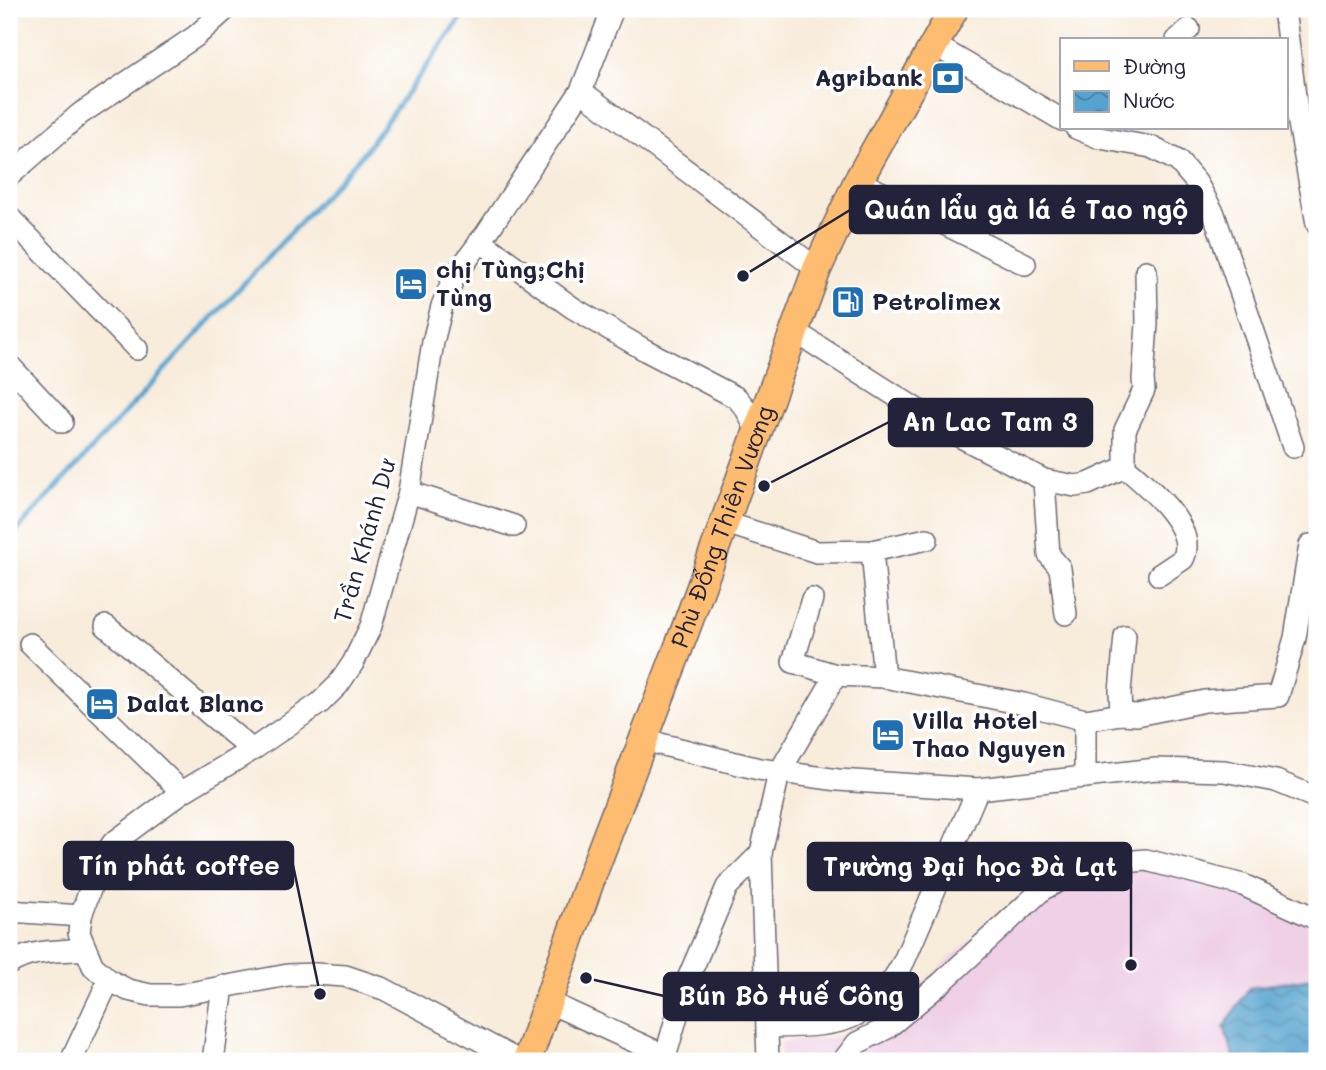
<svg xmlns="http://www.w3.org/2000/svg" width="1326" height="1070" font-family="Mali,sans-serif">
	<style>
		.built { fill: #efd0e7 }
		.water { fill: url(#water-waves); stroke: #3c6284; stroke-width: 2 }
		.lines { fill: none; stroke-linecap: round; stroke-linejoin: round }
		.stream { stroke: #55a3ce; stroke-width: 5 }
		.minor-casing { stroke: #6d6973; stroke-width: 24 }
		.major-casing { stroke: #6d6973; stroke-width: 31 }
		.minor { stroke: #fff; stroke-width: 21 }
		.major { stroke: #febc70; stroke-width: 28 }
		.labels { text-anchor: middle; stroke-width: 7; stroke-linejoin: round; paint-order: stroke }
		.poi-label { font-size: 24px; font-weight: bold; fill: #22223b; stroke: #fff; text-anchor: start }
		.street-label { font-size: 24px; fill: #22223b; stroke: #fff }
		.leader { fill: none; stroke: #22223b; stroke-width: 2.5 }
		.callout-dot { fill: #22223b; stroke: #fff; stroke-width: 2.5 }
		.callout { fill: #22223b; stroke: #22223b; stroke-width: 2.5 }
		.callout-label { font-size: 26px; text-anchor: middle; font-weight: bold; fill: #fff }
	</style>
	<defs>
		<pattern id="water-waves" width="16" height="10" patternUnits="userSpaceOnUse" patternTransform="scale(1.75)"><rect width="16" height="10" fill="#55a3ce"/><path d="M0 5q4-4 8 0t8 0" fill="none" stroke="#4684a8"/></pattern>
	</defs>
	<rect width="100%" height="100%" fill="#fff"/>
	<filter id="ink" filterUnits="userSpaceOnUse"><feTurbulence type="fractalNoise" baseFrequency=".0143" numOctaves="2"/><feDisplacementMap in="SourceGraphic" scale="14" xChannelSelector="R" yChannelSelector="G"/><feConvolveMatrix kernelMatrix="1 2 1 2 8 2 1 2 1" color-interpolation-filters="sRGB"/></filter>
	<filter id="wash" filterUnits="userSpaceOnUse"><feTurbulence type="fractalNoise" baseFrequency=".00686" numOctaves="4" result="noise"/><feDisplacementMap in="SourceGraphic" scale="28" xChannelSelector="R" yChannelSelector="G"/><feGaussianBlur stdDeviation="1.57" result="paint"/><feColorMatrix in="noise" values="0 0 0 0 0 0 0 0 0 0 0 0 0 0 0 0 0 1.4 0 .05"/><feComposite in="paint" operator="in"/></filter>
	<g filter="url(#wash)">
		<rect width="100%" height="100%" fill="#f8ecdb"/>
		<!-- built -->
		<polygon class="built" points="1149,853 1317,908 1317,1061 780,1061 781,1042 832,1038 861,1026 914,991 1040,878 1065,863 1095,854"/>
		<!-- water -->
		<polygon class="water" points="1317,977 1317,1061 1238,1061 1234,1058 1224,1027 1249,988"/>
		<g class="lines">
			<!-- stream -->
			<polyline class="stream" points="9,539 362,155 457,24 465,9"/>
		</g>
	</g>
	<g filter="url(#ink)">
		<g class="lines">
			<!-- minor casing -->
			<g class="minor-casing">
				<g id="minor">
					<polyline points="1284,9 1297,112 1317,224"/>
					<polyline points="1177,40 1189,29"/>
					<polyline points="933,44 1062,120"/>
					<polyline points="581,91 817,269"/>
					<polyline points="1076,128 1100,138 1151,147 1178,161 1196,182 1214,214 1293,447"/>
					<polyline points="9,176 80,114 196,36 226,9"/>
					<polyline points="858,181 1025,264"/>
					<polyline points="9,217 137,349"/>
					<polyline points="480,241 573,308 645,350 737,398 746,409 757,431"/>
					<path d="M1146 271 1147 324 1143 379 1144 390 1125 430V467C1146 485 1199 528 1183 559L1159 575"/>
					<polyline points="794,331 957,435 1044,480 1075,486 1088,484 1125,467"/>
					<polyline points="9,365 62,422"/>
					<polyline points="1044,480 1049,555 1060,568 1066,614"/>
					<polyline points="409,492 514,526"/>
					<polyline points="723,522 817,552 872,551 927,539"/>
					<polyline points="872,551 884,677"/>
					<polyline points="812,599 793,662 836,675"/>
					<polyline points="106,626 252,750"/>
					<polyline points="30,644 182,792"/>
					<polyline points="1121,714 1120,692 1125,636"/>
					<polyline points="1085,720 1085,777"/>
					<polyline points="644,740 759,769 838,780 978,789 1156,769 1224,771 1276,781 1317,798"/>
					<polyline points="9,911 81,916"/>
					<path d="M9 964C32 949 58 952 84 949"/>
					<polyline points="548,1002 666,1056"/>
					<path d="M768 1027C838 1025 867 1028 904 961L978 789"/>
					<polyline points="71,1061 109,980"/>
					<polyline points="213,1061 223,986"/>
					<polyline points="519,1061 384,989 345,976 316,974 288,975 179,995 150,995 128,990 109,980 93,966 79,933 81,916 99,863 113,843 182,792 252,750 320,703 338,685 353,663 371,626 409,492 433,342 442,306 454,277 486,234 581,91 613,9"/>
					<polyline points="664,1061 687,981 727,887 761,853"/>
					<polyline points="768,1061 761,853 779,773 836,675 884,677 1024,704 1085,720 1121,714 1137,715 1205,701 1278,696 1295,638 1310,545"/>
					<polyline points="843,1061 857,1043 887,1028 941,983 1043,889 1090,865 1146,860 1243,885 1317,919"/>
				</g>
			</g>
			<!-- major casing -->
			<g class="major-casing">
				<g id="major">
					<path id="s1" d="M527 1061 592 875 686 628 817 269 858 181 954 9"/>
				</g>
			</g>
			<!-- minor -->
			<use href="#minor" class="minor"/>
			<!-- major -->
			<use href="#major" class="major"/>
		</g>
	</g>
	<!-- icons -->
	<defs>
		<g id="bank-square" transform="scale(1.75)"><rect x="-9" y="-9" width="18" height="18" rx="4" fill="#1f6fb2" stroke="#fff"/><path d="M-6-4H6V4H-6ZM0-2.3a2.3 2.3 0 1 0 0 4.6a2.3 2.3 0 1 0 0-4.6Z" fill="#fff"/></g>
		<g id="hotel-square" transform="scale(1.75)"><rect x="-9" y="-9" width="18" height="18" rx="4" fill="#1f6fb2" stroke="#fff"/><path d="M-6-4.5h1.5V1H6V5H4.5V3h-9V5H-6ZM-4 0a1.8 1.8 0 1 1 3.6 0ZM.5 0V-2.5h3Q6-2.5 6 0Z" fill="#fff"/></g>
		<g id="fuel-square" transform="scale(1.75)"><rect x="-9" y="-9" width="18" height="18" rx="4" fill="#1f6fb2" stroke="#fff"/><path d="M-5.5-6h7V0h2V4h1.3V-2.5L3-4.5l.8-.8L6-3V5H2.5V1h-1V6h-7ZM-4.2-4.7v3.2H.2V-4.7Z" fill="#fff"/></g>
	</defs>
	<g fill-rule="evenodd">
		<use href="#bank-square" x="948" y="78"/>
		<use href="#hotel-square" x="411" y="284"/>
		<use href="#fuel-square" x="848" y="302"/>
		<use href="#hotel-square" x="102" y="704"/>
		<use href="#hotel-square" x="888" y="735"/>
	</g>
	<g class="labels">
		<!-- poi labels -->
		<g class="poi-label">
			<text x="923" y="86" text-anchor="end">Agribank</text>
			<text x="436" y="278">chị Tùng;Chị<tspan x="436" dy="28">Tùng</tspan></text>
			<text x="872" y="310">Petrolimex</text>
			<text x="126" y="712">Dalat Blanc</text>
			<text x="912" y="729">Villa Hotel<tspan x="912" dy="28">Thao Nguyen</tspan></text>
		</g>
		<!-- street labels -->
		<g class="street-label">
			<text dy="8" stroke="none"><textPath href="#s1" startOffset="569">Phù Đổng Thiên Vương</textPath></text>
			<text transform="translate(365 541) rotate(-74)" y="8">Trần Khánh Dư</text>
		</g>
	</g>
	<!-- callouts -->
	<path class="leader" d="M743 276L850 210M764 486L889 422M320 994L293 865M1131 965L1131 867M586 978L664 996"/>
	<g class="callout-dot">
		<circle cx="743" cy="276" r="7"/>
		<circle cx="764" cy="486" r="7"/>
		<circle cx="320" cy="994" r="7"/>
		<circle cx="1131" cy="965" r="7"/>
		<circle cx="586" cy="978" r="7"/>
	</g>
	<g class="callout">
		<rect x="850" y="186" width="352" height="47" rx="7"/>
		<rect x="889" y="399" width="203" height="47" rx="7"/>
		<rect x="64" y="842" width="229" height="47" rx="7"/>
		<rect x="808" y="843" width="323" height="47" rx="7"/>
		<rect x="664" y="973" width="254" height="47" rx="7"/>
	</g>
	<g class="callout-label">
		<text x="1026" y="219">Quán lẩu gà lá é Tao ngộ</text>
		<text x="990" y="431">An Lac Tam 3</text>
		<text x="179" y="875">Tín phát coffee</text>
		<text x="970" y="876">Trường Đại học Đà Lạt</text>
		<text x="791" y="1005">Bún Bò Huế Công</text>
	</g>
	<!-- margin -->
	<rect width="1326" height="1070" fill="none" stroke="#fff" stroke-width="35"/>
	<!-- legend -->
	<rect x="1060" y="38" width="228" height="91" fill="#ffffff" stroke="#a7a7b1" stroke-width="2"/>
	<rect x="1074" y="61" width="35" height="10" fill="#febc70" stroke="#a7a7b1" stroke-width="2"/>
	<text x="1123" y="74" font-size="21" fill="#22223b">Đường</text>
	<rect x="1074" y="91" width="35" height="21" fill="url(#water-waves)" stroke="#a7a7b1" stroke-width="2"/>
	<text x="1123" y="108" font-size="21" fill="#22223b">Nước</text>
</svg>
